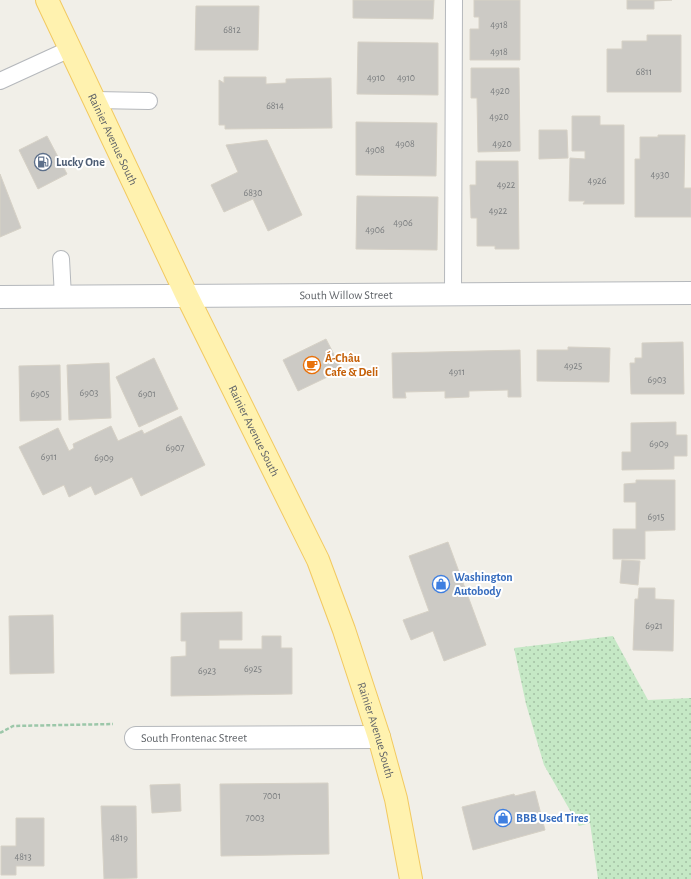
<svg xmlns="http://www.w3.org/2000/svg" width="691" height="879" font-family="'Alegreya Sans',sans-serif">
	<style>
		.grass { fill: url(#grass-dots) }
		.building { fill: #cccac5; stroke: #d6d1c6 }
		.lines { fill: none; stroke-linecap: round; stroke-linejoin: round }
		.lane-casing { stroke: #b5b8bc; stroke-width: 18 }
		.street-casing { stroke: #b5b8bc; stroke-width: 24 }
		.primary-casing { stroke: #f2c960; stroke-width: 24 }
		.path { stroke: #9cc7a9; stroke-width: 2.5; stroke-dasharray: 4 2; stroke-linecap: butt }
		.lane { stroke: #fff; stroke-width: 16 }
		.street { stroke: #fff; stroke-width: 22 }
		.primary { stroke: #fff2af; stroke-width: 22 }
		.labels { text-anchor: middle; stroke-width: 4; stroke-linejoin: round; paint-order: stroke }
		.number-label { font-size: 10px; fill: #7a7d7f }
		.street-label { font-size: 12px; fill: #5f6368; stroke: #fff }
		.service-label { font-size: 12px; font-weight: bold; fill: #4e5e75; stroke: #fff; text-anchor: start }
		.food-label { font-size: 12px; font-weight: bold; fill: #c56008; stroke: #fff; text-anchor: start }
		.shop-label { font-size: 12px; font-weight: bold; fill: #366cbe; stroke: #fff; text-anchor: start }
	</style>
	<defs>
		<pattern id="grass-dots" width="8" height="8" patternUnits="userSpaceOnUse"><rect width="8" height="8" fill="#c5e8c5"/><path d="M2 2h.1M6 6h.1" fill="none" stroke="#a3c0a4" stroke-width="1.8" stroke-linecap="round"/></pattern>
	</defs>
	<rect width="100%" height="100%" fill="#f1efe8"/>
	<!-- grass -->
	<polygon class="grass" points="613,636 648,700 691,698 691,879 598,879 590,823 579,826 544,765 526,704 514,648"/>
	<!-- building -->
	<g class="building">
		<polygon points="353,0 434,0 433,19 353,18"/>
		<polygon points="474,0 520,0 520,60 470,60 470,29 479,29 479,17 474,17"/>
		<polygon points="627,0 672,0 654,1 654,9 627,9"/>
		<polygon points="196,6 259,6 258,50 195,50"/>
		<polygon points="647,35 681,35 681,92 607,92 607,49 622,49 622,41 647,41"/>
		<polygon points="358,42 438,43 438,95 357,94"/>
		<polygon points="471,68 519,68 520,151 478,152 477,98 471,98"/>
		<polygon points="224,77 266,77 266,84 286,83 286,79 331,78 332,128 225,129 225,125 219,125 219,80 224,83"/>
		<polygon points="572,116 600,116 600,125 624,125 624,204 583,204 585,201 569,201 570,158 585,159 585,151 572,151"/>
		<polygon points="356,122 437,123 436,176 356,175"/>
		<polygon points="539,130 567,130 568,158 539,159"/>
		<polygon points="658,135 685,135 684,188 691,188 691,217 635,217 635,159 640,159 640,137 658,137"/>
		<polygon points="47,136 67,174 38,189 19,150"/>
		<polygon points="267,140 302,215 268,231 253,199 224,212 211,185 238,172 226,145"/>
		<polygon points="476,161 518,161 519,249 495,249 495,246 477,246 477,218 471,218 470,185 476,185"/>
		<polygon points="0,174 21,228 0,237"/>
		<polygon points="357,196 438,197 437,250 356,249"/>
		<polygon points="326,339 342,370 298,391 283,360"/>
		<polygon points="683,342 684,394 631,394 630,363 635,363 635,358 642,358 642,343"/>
		<polygon points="568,347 610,348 609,382 537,381 537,350 568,350"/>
		<polygon points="520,350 521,397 508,397 508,390 469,391 469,397 445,398 445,391 405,392 406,398 393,398 392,353"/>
		<polygon points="154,358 178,409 139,427 116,377"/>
		<polygon points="109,363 111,418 69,420 67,365"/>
		<polygon points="60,365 61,420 20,421 19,366"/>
		<polygon points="181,416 205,465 141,496 132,477 95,495 91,486 69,497 64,485 43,495 19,447 58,428 69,451 74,448 73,444 111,426 118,441 142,430 144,434"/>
		<polygon points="676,422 676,435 687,435 687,456 674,456 674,469 622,470 622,452 631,452 631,423"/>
		<polygon points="636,480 675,480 675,530 645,531 645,559 613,559 613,529 636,529 636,502 624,502 624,484 636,483"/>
		<polygon points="448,542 486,645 444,661 433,631 411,640 403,620 429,611 409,556"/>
		<polygon points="622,560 640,561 638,585 620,583"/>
		<polygon points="639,588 655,588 655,599 674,600 673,651 633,650 635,599 638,599"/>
		<polygon points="242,612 242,640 219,640 219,649 262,649 262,636 281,636 281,648 292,648 292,694 171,696 171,657 186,656 186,641 181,641 181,613"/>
		<polygon points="53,615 54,673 10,674 9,616"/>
		<polygon points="328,783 329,854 221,856 220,784"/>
		<polygon points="180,784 181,811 152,813 150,785"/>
		<polygon points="535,791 545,830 473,850 462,807 514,794 515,796"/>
		<polygon points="101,806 136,806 137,878 104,879"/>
		<polygon points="16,818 44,818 44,866 16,866 16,875 1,875 1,846 16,846"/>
	</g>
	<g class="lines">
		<!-- lane casing -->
		<g class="lane-casing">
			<g id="lane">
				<polyline points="0,81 70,49"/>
				<polyline points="95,100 149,101"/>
				<polyline points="61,259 63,297"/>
				<polyline points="453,294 454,0"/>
			</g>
		</g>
		<!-- street casing -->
		<g class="street-casing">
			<g id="street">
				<path id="s1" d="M0 297 691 293"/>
				<path id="s2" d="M136 738 379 737"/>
			</g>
		</g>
		<!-- primary casing -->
		<g class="primary-casing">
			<g id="primary">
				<path id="s3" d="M47 0 187 296 318 560 344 630 379 737 396 799 411 879"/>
			</g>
		</g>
		<!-- path -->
		<polyline class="path" points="0,733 13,726 113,724"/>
		<!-- lane -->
		<use href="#lane" class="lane"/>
		<!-- street -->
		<use href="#street" class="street"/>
		<!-- primary -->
		<use href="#primary" class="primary"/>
	</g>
	<!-- icons -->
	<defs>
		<g id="fuel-ring" transform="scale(0.9)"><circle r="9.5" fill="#fff" stroke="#5c6f8a" stroke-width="1.5"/><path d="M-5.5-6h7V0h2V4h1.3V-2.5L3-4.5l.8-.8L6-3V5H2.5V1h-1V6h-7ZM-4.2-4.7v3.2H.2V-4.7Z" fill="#5c6f8a"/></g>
		<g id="cafe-ring" transform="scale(0.9)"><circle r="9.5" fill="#fff" stroke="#e8710a" stroke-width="1.5"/><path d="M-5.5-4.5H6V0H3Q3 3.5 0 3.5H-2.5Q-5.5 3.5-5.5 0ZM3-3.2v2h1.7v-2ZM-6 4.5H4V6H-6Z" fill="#e8710a"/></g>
		<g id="shop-ring" transform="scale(0.9)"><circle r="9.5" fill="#fff" stroke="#3f7fe0" stroke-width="1.5"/><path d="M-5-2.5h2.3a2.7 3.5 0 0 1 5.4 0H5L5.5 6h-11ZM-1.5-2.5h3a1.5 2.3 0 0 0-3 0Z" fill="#3f7fe0"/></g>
	</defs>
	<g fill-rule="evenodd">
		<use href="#fuel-ring" x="43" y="162"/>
		<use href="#cafe-ring" x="312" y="365"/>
		<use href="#shop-ring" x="441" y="584"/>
		<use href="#shop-ring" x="503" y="818"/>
	</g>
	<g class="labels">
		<!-- number labels -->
		<g class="number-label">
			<text x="499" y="28">4918</text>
			<text x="232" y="33">6812</text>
			<text x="499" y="55">4918</text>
			<text x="644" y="75">6811</text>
			<text x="376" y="81">4910</text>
			<text x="406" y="81">4910</text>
			<text x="500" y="94">4920</text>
			<text x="275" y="109">6814</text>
			<text x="499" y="120">4920</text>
			<text x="405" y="147">4908</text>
			<text x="502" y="147">4920</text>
			<text x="375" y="153">4908</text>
			<text x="660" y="178">4930</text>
			<text x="597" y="184">4926</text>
			<text x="506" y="188">4922</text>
			<text x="253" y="196">6830</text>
			<text x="498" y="214">4922</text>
			<text x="403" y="226">4906</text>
			<text x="375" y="233">4906</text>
			<text x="573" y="369">4925</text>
			<text x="457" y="375">4911</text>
			<text x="657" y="383">6903</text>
			<text x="89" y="396">6903</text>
			<text x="40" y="397">6905</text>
			<text x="147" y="397">6901</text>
			<text x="659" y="447">6909</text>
			<text x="175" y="451">6907</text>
			<text x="49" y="460">6911</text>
			<text x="104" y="461">6909</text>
			<text x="656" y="520">6915</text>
			<text x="654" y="629">6921</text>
			<text x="253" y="672">6925</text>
			<text x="207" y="674">6923</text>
			<text x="272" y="799">7001</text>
			<text x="255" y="821">7003</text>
			<text x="119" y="841">4819</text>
			<text x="23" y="860">4813</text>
		</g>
		<!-- street labels -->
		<g class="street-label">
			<text dy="4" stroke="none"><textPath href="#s3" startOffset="154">Rainier Avenue South</textPath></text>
			<text dy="4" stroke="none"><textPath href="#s1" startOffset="346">South Willow Street</textPath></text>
			<text dy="4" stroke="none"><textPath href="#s3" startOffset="478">Rainier Avenue South</textPath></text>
			<text dy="4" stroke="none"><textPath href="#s3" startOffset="802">Rainier Avenue South</textPath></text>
			<text dy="4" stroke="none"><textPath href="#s2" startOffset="58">South Frontenac Street</textPath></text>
		</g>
		<!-- service labels -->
		<g class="service-label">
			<text x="56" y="166">Lucky One</text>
		</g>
		<!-- food labels -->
		<g class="food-label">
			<text x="325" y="362">Á-Châu<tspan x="325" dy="14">Cafe &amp; Deli</tspan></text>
		</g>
		<!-- shop labels -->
		<g class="shop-label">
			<text x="454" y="581">Washington<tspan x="454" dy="14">Autobody</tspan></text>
			<text x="516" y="822">BBB Used Tires</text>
		</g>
	</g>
</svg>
